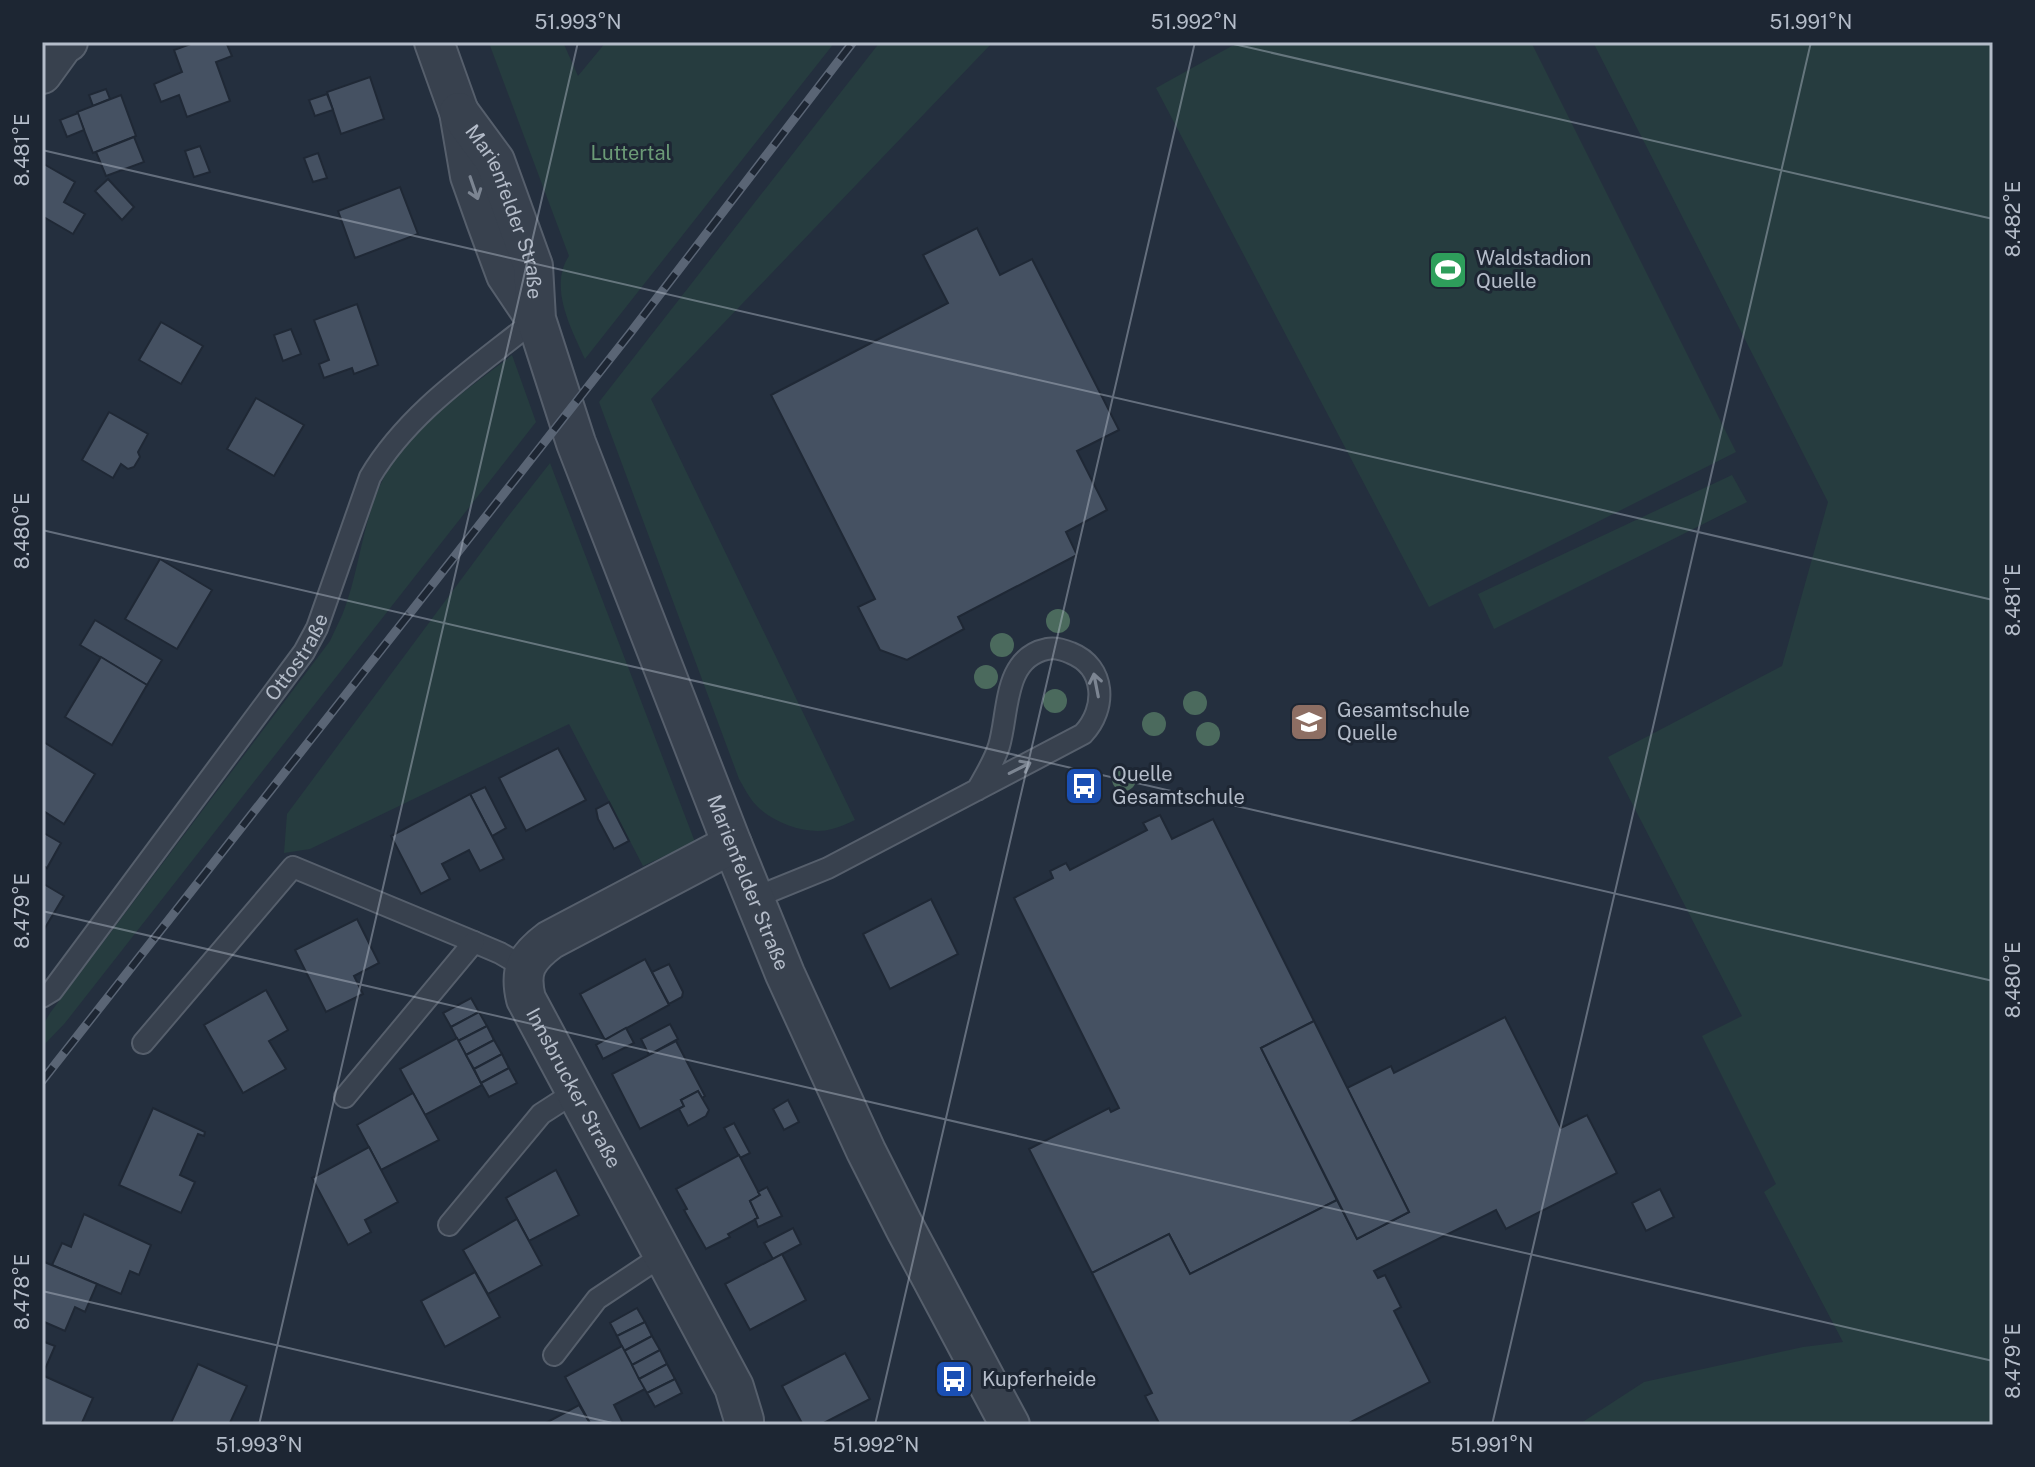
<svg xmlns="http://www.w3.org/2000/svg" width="2035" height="1467" font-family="'Public Sans',sans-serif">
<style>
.green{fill:#263c3f}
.building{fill:#455162;stroke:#1f2835;stroke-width:2}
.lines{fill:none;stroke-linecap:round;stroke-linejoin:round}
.lane-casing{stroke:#565f6c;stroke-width:24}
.street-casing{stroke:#565f6c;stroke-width:42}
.lane{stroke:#38414e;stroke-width:20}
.street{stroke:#38414e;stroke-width:38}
.rail-casing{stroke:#5a6575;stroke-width:9}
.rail{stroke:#1d2633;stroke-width:6;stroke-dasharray:18;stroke-linecap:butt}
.tree{fill:#4b6a5d}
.oneway{stroke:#7c8592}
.ticks{fill:none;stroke:#b4bcc9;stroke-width:2;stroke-opacity:0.45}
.labels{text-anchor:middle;stroke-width:6;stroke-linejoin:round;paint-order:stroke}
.park-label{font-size:20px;fill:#6b9a76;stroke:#1d2633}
.street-label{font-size:20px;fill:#b4bcc9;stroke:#1d2633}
.poi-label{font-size:20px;fill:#b4bcc9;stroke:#1d2633;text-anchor:start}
.neatline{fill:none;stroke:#b4bcc9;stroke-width:3}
.ticks-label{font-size:20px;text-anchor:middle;fill:#b4bcc9}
</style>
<rect width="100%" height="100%" fill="#242f3e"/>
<g class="green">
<path d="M 492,42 L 563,42 L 578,76 L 606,42 L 835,42 L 585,359 C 572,330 548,287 569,256 L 489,43 Z"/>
<path d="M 880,42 L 993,42 L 651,399 L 855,820 C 848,823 840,827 832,829 C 809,836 772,823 756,805 C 749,798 744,787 739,779 L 599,402 Z"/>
<polygon points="1239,42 1531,42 1736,452 1429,607 1156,88"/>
<polygon points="1593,42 1993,42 1993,1425 1578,1425 1644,1382 1803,1347 1843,1342 1764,1192 1776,1184 1702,1036 1742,1016 1608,757 1782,666 1828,502"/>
<path d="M 512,355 L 536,422 L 65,1023 L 42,1047 L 42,1027 L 50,1013 L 330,641 C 334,632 339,622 343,613 C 362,564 363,506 393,462 C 424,418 471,387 512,355 Z"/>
<polygon points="550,463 695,842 643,866 569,724 310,849 284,853 287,814 506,519"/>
<polygon points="1732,475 1747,502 1494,629 1478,594"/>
</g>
<g class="building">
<polygon points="196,42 226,42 232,56 216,62 230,101 187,117 179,95 161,102 154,84 182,72 174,50"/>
<polygon points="370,77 384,119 341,134 327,92"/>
<polygon points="106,89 110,99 93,106 89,95"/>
<polygon points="327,94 333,110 315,116 309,100"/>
<polygon points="121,95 136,136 93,153 77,112"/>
<polygon points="78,113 84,130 67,137 60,120"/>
<polygon points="134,137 144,162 106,176 96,152"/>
<polygon points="200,146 210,172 194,177 185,151"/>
<polygon points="318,153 327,178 313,182 304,158"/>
<polygon points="42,163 75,182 64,202 85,214 73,234 42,216"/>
<polygon points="108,179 134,207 122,220 95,191"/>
<polygon points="400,187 418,234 355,258 338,211"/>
<polygon points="977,228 1000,275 1032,259 1119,430 1077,451 1107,510 1066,532 1077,555 958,617 964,629 907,660 880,650 858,607 875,599 771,395 948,303 923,255"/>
<polygon points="357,304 378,365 354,374 352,368 324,378 319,364 329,360 314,320"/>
<polygon points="161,322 203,346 181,384 139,360"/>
<polygon points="291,329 301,354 283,361 274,335"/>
<polygon points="256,398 304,425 274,476 227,449"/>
<polygon points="109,412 148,434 138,452 140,457 134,467 128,469 121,464 113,478 82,460"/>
<polygon points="160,559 212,590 177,649 125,619"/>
<polygon points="95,620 162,660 147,685 80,645"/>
<polygon points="101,657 147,685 112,745 65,717"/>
<polygon points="42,741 95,774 64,824 42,810"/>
<polygon points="558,748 586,800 526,831 499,778"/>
<polygon points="485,787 506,828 492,836 470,794"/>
<polygon points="470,794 504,859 480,871 469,850 442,864 450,879 421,894 391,836"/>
<polygon points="609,802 629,841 614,849 598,819 596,809"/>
<polygon points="1160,815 1172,839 1213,819 1314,1021 1261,1048 1337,1200 1190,1274 1169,1234 1092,1273 1029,1149 1109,1108 1111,1112 1119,1108 1014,898 1053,878 1050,871 1066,863 1070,870 1147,830 1143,823"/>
<polygon points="42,832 61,843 47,868 42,865"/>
<polygon points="42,883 64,896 42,933"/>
<polygon points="931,899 958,954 890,989 863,934"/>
<polygon points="357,919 379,963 354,976 363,994 326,1012 295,950"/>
<polygon points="645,959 669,1005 605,1040 580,994"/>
<polygon points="669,964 683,992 682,997 669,1004 652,972"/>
<polygon points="266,990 288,1030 269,1041 286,1069 243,1093 204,1025"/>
<polygon points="471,998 479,1012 451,1027 443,1013"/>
<polygon points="479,1012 487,1026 458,1041 451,1027"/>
<polygon points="1505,1017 1561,1128 1587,1115 1617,1173 1506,1229 1496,1210 1374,1271 1378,1278 1385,1275 1401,1307 1394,1311 1430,1382 1345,1425 1160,1425 1145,1396 1152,1393 1092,1273 1169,1234 1190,1274 1337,1200 1357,1239 1409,1212 1347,1088 1391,1066 1394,1073"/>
<polygon points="1314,1021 1409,1212 1357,1239 1261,1048"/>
<polygon points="670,1024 678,1039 649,1055 641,1039"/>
<polygon points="487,1026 494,1040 466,1055 458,1041"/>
<polygon points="626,1028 634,1043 603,1059 596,1045"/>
<polygon points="457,1038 482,1085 425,1115 400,1069"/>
<polygon points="494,1040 502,1054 474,1069 466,1055"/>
<polygon points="676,1041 705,1096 702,1098 698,1091 681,1100 684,1106 640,1129 612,1074"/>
<polygon points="502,1054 509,1068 481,1083 474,1069"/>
<polygon points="509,1068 517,1083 489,1097 481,1083"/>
<polygon points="698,1091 709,1110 706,1116 688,1126 679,1109 684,1106 681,1100"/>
<polygon points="413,1093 439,1140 381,1170 357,1125"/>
<polygon points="788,1100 799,1122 784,1130 773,1109"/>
<polygon points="153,1108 205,1132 204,1136 198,1134 180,1175 195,1182 181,1213 119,1185"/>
<polygon points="734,1123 750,1153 740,1158 724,1128"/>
<polygon points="369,1147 398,1202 365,1220 371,1232 348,1245 312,1178"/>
<polygon points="739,1155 760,1195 750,1201 758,1218 728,1234 730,1237 706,1249 684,1210 687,1209 676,1189"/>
<polygon points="556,1170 579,1215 529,1241 506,1198"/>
<polygon points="767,1187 782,1216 758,1227 755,1219 758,1218 750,1201 760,1195 758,1192"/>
<polygon points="1660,1189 1674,1217 1646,1231 1632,1203"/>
<polygon points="84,1214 151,1245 139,1275 130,1271 121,1294 52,1265 62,1243 71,1247"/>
<polygon points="517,1219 542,1265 488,1294 463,1250"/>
<polygon points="793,1228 801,1244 773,1259 764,1243"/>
<polygon points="782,1254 806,1300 750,1330 725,1284"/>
<polygon points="42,1261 97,1284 85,1312 75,1307 65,1331 42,1321"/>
<polygon points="475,1272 500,1317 445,1347 421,1301"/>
<polygon points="637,1308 645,1322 617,1336 610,1323"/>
<polygon points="645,1322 652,1336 624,1351 617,1336"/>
<polygon points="652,1336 660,1350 632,1365 624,1351"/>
<polygon points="42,1341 55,1346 42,1376"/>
<polygon points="622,1346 645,1389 614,1405 624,1425 591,1425 565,1377"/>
<polygon points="660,1350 667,1364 639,1379 632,1365"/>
<polygon points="845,1353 870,1399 820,1425 803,1425 782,1386"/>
<polygon points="198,1364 247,1386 229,1425 170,1425"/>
<polygon points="667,1364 675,1379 647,1393 639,1379"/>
<polygon points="42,1375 93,1398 81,1425 42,1425"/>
<polygon points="675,1379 682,1393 655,1407 647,1393"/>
<polygon points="579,1405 591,1425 542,1425"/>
</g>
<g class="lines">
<g class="lane-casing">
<g id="lane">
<path d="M 754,898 L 828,868 L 1083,734 C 1107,709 1106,667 1071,653 C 1064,650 1055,647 1047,649 C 1003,658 1009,712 999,746 C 994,762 985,776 977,790"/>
<path id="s1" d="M 42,997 L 52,991 L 304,652 L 317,628 L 370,477 C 409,411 477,367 536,319"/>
<polyline points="143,1043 293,867 474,942 500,953 524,967"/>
<polyline points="345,1097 474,942"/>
<polyline points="449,1225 541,1114 575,1092"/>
<polyline points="554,1355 597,1299 663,1255"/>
</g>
</g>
<g class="street-casing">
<g id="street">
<polyline points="434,42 459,112 470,176 486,221 506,275 535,318"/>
<polyline points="42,74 63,45 68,42"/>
<path id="s2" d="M 459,112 L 495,161 L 533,266 L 536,319 L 576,443 L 732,844 L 785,974 L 866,1151 L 906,1230 L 1010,1425"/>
<path id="s3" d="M 732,844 L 550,940 C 526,958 519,970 526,999 L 734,1387 L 744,1420 L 744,1425"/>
</g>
</g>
<use href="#lane" class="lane"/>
<use href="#street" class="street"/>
<g class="rail-casing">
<polyline id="rail" points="42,1081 631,332 853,42"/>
</g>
<use href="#rail" class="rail"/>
</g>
<g class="tree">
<circle cx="1058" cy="621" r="12"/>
<circle cx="1002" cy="645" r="12"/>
<circle cx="986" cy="677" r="12"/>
<circle cx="1055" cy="701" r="12"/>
<circle cx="1195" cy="703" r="12"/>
<circle cx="1154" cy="724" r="12"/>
<circle cx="1208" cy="734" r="12"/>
<circle cx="1124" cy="779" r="12"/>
</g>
<defs><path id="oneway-shaft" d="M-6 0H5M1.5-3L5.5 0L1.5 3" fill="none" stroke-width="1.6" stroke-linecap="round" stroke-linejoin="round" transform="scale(2)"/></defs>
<g class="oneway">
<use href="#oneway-shaft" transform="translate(474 188) rotate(71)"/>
<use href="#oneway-shaft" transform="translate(1096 685) rotate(-101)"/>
<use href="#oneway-shaft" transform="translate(1020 768) rotate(-27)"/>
</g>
<path class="ticks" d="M 1225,42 L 1993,219M 42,150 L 1993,600M 42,530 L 1993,981M 42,911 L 1993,1361M 42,1291 L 621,1425M 259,1425 L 578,42M 875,1425 L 1195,42M 1492,1425 L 1811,42"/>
<defs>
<g id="stadium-square" transform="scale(2)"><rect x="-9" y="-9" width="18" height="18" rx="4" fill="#2e9e5b" stroke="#1d2633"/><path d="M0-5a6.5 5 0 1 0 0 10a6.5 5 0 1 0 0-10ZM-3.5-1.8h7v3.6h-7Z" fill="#fff"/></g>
<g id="school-square" transform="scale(2)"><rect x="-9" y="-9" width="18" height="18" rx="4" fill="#8d6e63" stroke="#1d2633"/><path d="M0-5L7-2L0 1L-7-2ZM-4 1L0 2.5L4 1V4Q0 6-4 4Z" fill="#fff"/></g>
<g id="bus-square" transform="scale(2)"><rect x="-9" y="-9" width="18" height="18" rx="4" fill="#1a4fb4" stroke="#1d2633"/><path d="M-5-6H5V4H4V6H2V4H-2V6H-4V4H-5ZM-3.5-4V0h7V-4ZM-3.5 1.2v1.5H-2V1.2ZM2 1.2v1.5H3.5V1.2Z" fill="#fff"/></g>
</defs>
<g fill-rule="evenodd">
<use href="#stadium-square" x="1448" y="270"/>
<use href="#school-square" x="1309" y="722"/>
<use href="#bus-square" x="1084" y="786"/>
<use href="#bus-square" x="954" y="1379"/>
</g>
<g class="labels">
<g class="park-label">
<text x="631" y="160">Luttertal</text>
</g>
<g class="street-label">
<text dy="7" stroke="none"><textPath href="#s2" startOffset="112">Marienfelder Straße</textPath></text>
<text dy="7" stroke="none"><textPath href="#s1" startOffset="426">Ottostraße</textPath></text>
<text dy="7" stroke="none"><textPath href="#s2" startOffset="828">Marienfelder Straße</textPath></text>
<text dy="7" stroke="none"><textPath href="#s3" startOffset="376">Innsbrucker Straße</textPath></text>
</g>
<g class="poi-label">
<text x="1476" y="265">Waldstadion<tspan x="1476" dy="23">Quelle</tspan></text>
<text x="1337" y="717">Gesamtschule<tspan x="1337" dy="23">Quelle</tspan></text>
<text x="1112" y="781">Quelle<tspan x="1112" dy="23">Gesamtschule</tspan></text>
<text x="982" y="1386">Kupferheide</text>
</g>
</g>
<rect width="2035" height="1467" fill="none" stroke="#1d2633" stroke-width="88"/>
<rect x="44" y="44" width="1947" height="1379" class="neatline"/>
<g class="ticks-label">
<text x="578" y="29">51.993°N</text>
<text x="1194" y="29">51.992°N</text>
<text x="1811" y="29">51.991°N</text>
<text transform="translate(22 150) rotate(-90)" y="7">8.481°E</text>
<text transform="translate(2013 219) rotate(-90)" y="7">8.482°E</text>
<text transform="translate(22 531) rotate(-90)" y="7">8.480°E</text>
<text transform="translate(2013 600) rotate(-90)" y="7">8.481°E</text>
<text transform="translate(22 911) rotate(-90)" y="7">8.479°E</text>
<text transform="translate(2013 980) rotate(-90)" y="7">8.480°E</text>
<text transform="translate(22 1292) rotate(-90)" y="7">8.478°E</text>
<text transform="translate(2013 1361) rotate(-90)" y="7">8.479°E</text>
<text x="259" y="1452">51.993°N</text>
<text x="876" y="1452">51.992°N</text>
<text x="1492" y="1452">51.991°N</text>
</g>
</svg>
